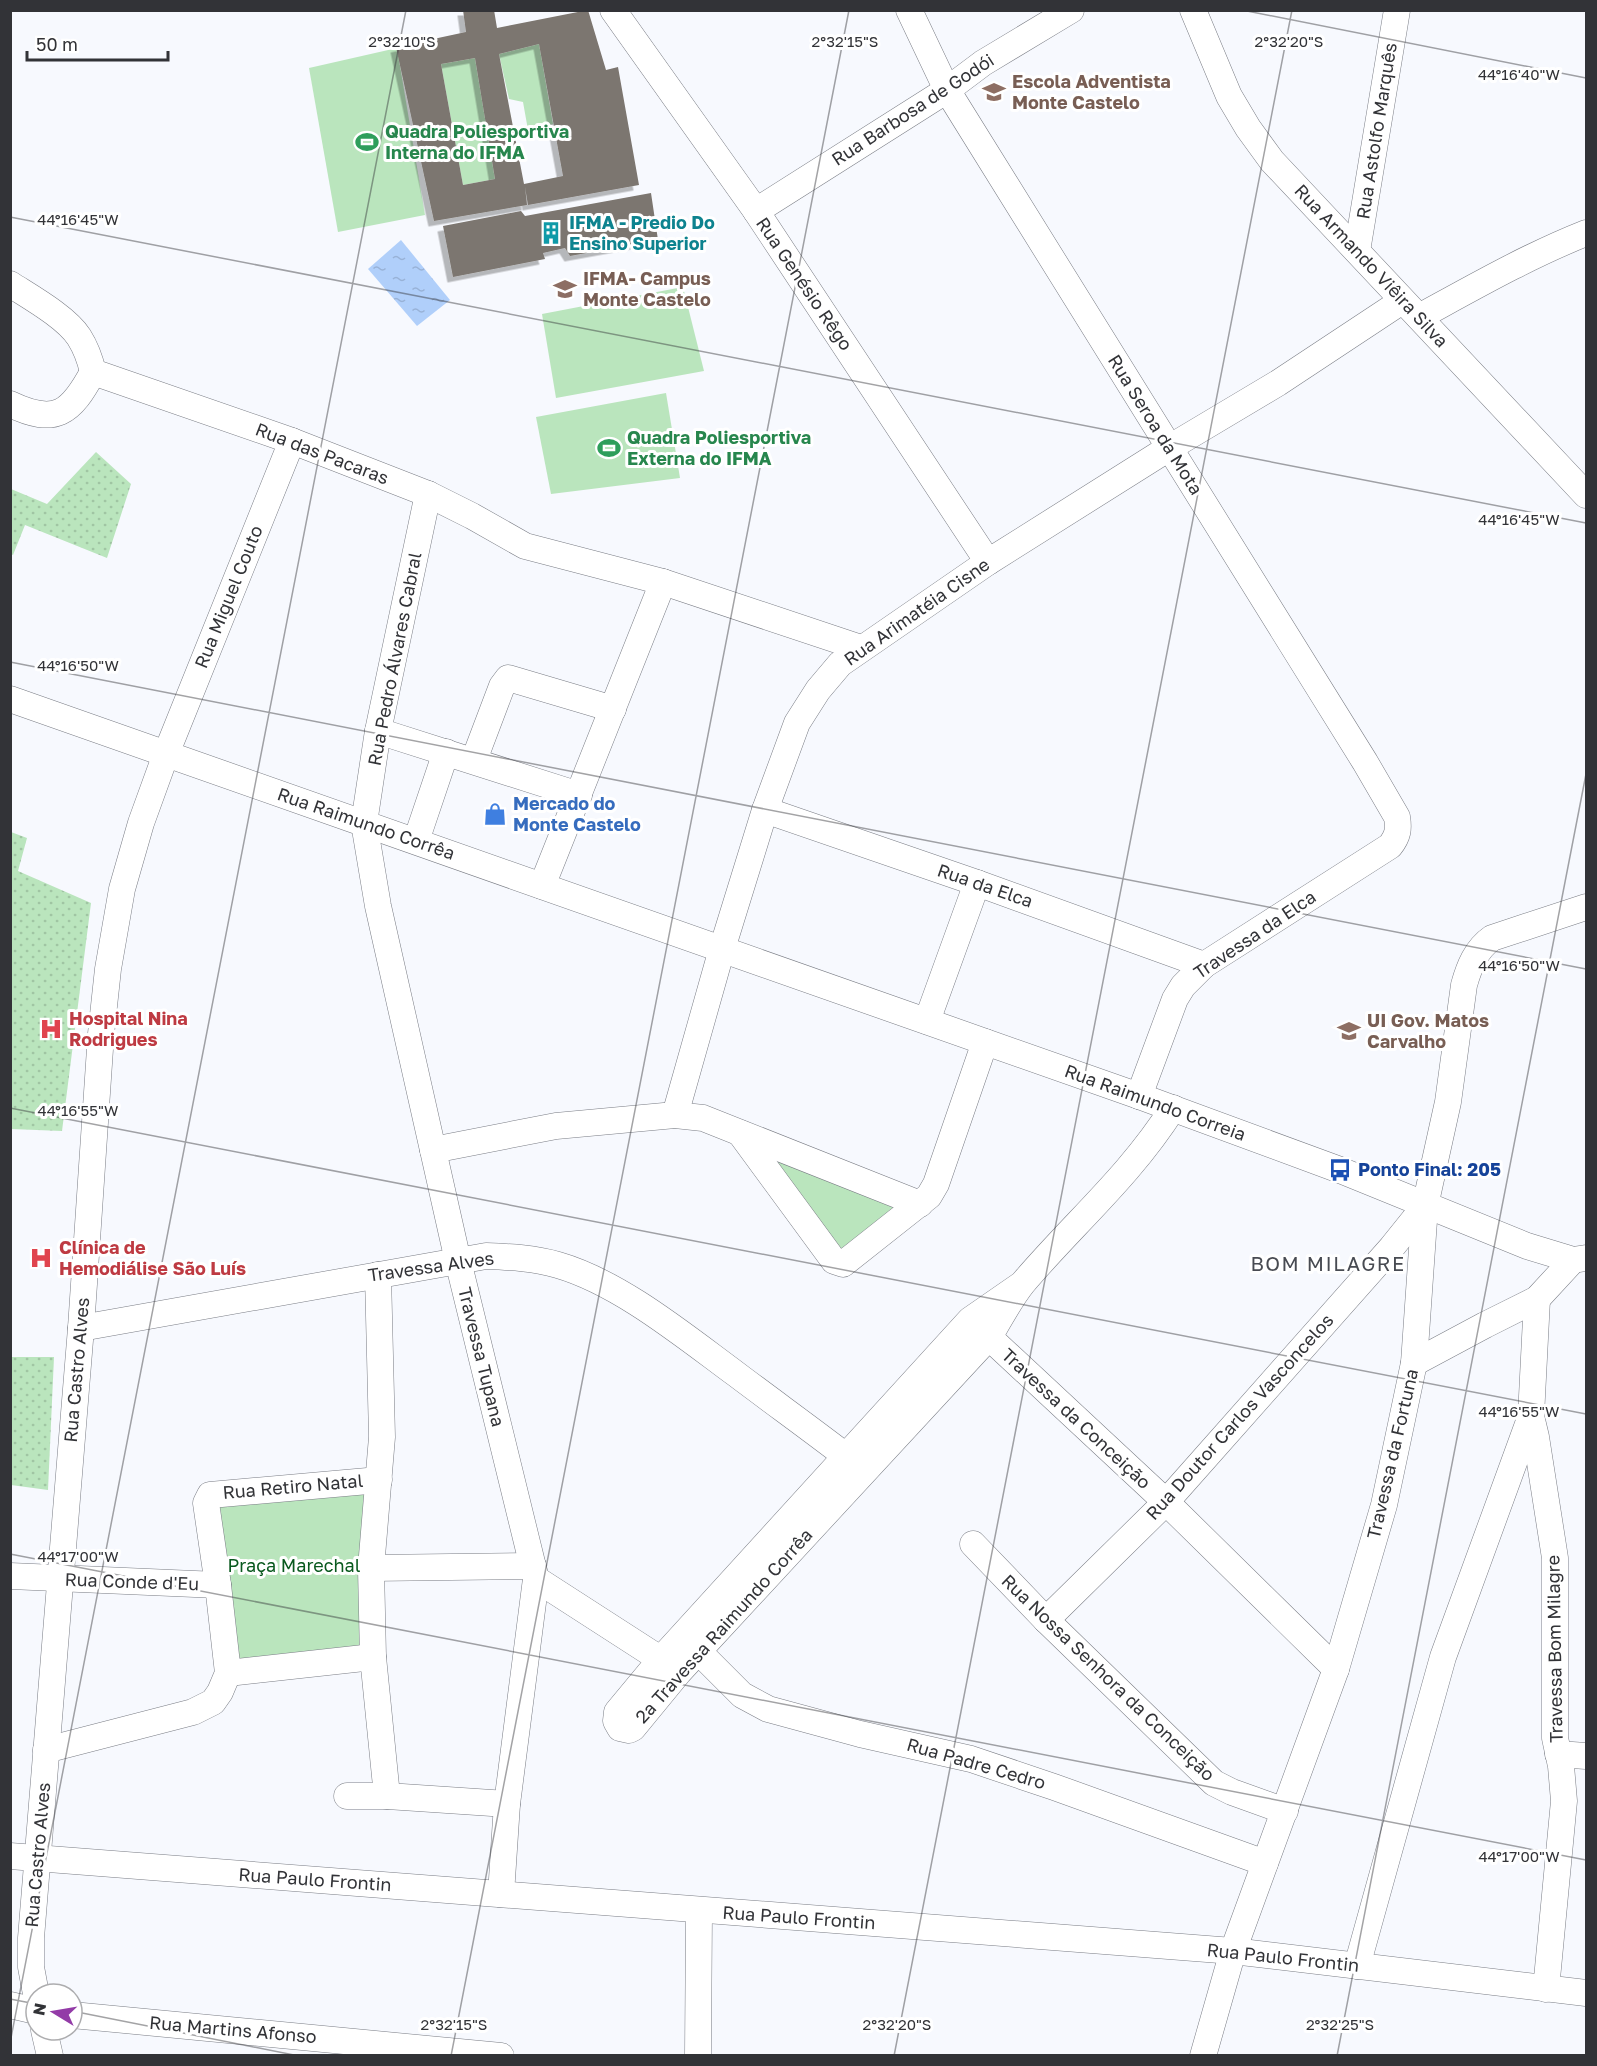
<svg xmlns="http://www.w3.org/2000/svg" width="1597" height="2066" font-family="'Golos Text',sans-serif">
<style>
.grass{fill:url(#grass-dots)}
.park{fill:#bae5bd}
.water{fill:url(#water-ripples)}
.building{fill:#7c766f;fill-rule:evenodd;filter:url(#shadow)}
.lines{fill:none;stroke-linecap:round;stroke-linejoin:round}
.minor-casing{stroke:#7a7d85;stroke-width:27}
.minor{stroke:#fff;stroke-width:26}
.ticks{fill:none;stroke:#323337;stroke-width:1.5;stroke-opacity:0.45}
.labels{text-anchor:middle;stroke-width:6;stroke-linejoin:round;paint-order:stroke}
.education-label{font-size:18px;font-weight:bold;fill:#785e54;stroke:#fff;text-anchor:start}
.street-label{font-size:18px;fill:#323337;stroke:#fff}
.leisure-label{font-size:18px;font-weight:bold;fill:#27864d;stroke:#fff;text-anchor:start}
.culture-label{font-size:18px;font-weight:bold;fill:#0d838f;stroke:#fff;text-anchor:start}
.shop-label{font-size:18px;font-weight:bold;fill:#366cbe;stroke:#fff;text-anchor:start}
.health-label{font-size:18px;font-weight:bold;fill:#be3a42;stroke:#fff;text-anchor:start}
.transit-label{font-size:18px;font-weight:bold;fill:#164399;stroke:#fff;text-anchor:start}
.park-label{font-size:18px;fill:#09591e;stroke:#fff}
.neighbourhood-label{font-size:20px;letter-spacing:1.5px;fill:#484b52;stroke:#fff}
.ticks-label{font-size:15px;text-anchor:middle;fill:#323337;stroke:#fff;stroke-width:6;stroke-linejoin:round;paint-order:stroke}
</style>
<defs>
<pattern id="grass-dots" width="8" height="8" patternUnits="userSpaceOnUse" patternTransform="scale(1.5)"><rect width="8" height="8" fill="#bae5bd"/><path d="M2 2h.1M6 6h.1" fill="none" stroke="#a0c5a3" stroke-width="1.8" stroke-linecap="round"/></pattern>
<pattern id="water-ripples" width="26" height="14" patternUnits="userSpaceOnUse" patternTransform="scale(1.5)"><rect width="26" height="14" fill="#b0cffa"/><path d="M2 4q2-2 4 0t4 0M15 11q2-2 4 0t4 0" fill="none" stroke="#98b2d7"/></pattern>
<filter id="shadow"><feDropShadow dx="-5.5" dy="5.5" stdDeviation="0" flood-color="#0004"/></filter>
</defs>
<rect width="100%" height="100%" fill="#f7f9fe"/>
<g class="grass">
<polygon points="96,452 131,484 107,558 25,525 13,555 11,554 11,489 47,504"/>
<polygon points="11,832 27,838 18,871 91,903 62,1131 11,1129"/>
<polygon points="11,1357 54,1357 48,1490 11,1485"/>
</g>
<g class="park">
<polygon points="539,44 553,124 528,130 523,102 509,99 499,54"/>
<polygon points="397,48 425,215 338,232 309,68"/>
<polygon points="475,58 495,179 463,185 441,64"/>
<polygon points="683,287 704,371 556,398 542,314"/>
<polygon points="666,393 680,478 551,494 536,417"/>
<polygon points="760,1150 901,1210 839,1262"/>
<polygon points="369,1485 368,1651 232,1664 213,1500"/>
</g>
<polygon class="water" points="401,240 450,300 417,326 368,269"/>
<g class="building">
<path d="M 463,10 L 494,10 L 497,28 L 588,10 L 606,70 L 618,67 L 639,185 L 528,205 L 525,187 L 527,205 L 434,221 L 396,47 L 466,32 ZM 539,44 L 563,176 L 524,184 L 499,54 ZM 475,58 L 495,179 L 463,185 L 441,64 Z"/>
<polygon points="651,193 658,240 570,256 565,248 543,253 545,259 453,277 443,226 521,211 525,216"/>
</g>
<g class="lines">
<g class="minor-casing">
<g id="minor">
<polyline points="613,10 756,211 988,562"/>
<path d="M 909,10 L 947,90 L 1365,762 L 1397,817 C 1399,829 1398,836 1390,846 L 1204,965 L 1183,986 L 1175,999 L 1139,1096"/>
<polyline points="1193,10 1229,96 1248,128 1272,161 1586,495"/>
<polyline points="756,211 947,90 983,63 1071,10"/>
<polyline points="1357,251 1397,10"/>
<path d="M 10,284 C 30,297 66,317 79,337 C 86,348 90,359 93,372"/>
<path d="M 1419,317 C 1474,287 1528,256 1586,233"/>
<polyline points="93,372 292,441 428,494 472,516 525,546 663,582 861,648"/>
<path d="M 10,404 C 56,426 71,413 93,372"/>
<polyline points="428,494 378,731 364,823 378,906 458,1261 536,1579 507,1804 501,1894"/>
<polyline points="10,699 1139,1096 1340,1170 1527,1246 1573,1260 1586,1258"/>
<polyline points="378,731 579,795"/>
<polyline points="474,760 502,686 508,678 613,709"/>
<polyline points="765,810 977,883 1204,965"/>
<polyline points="416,841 446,752"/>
<polyline points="542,886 663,582"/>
<polyline points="927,1021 977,883"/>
<polyline points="675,1115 722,949 765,810 797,723 818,690 840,664 988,562 1169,448 1278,383 1402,301"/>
<polyline points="740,1133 834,1261 843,1264 929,1196 936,1184 985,1042"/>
<polyline points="433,1150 556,1126 675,1115 703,1118 920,1204"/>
<polyline points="378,1275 382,1437 371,1568 373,1657 387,1796"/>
<path d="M 1022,1284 L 970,1320 L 661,1659 L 617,1712 L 616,1721 L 620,1728 L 629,1730 L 633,1728 L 679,1672 L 989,1337 C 1000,1319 1010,1299 1023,1283 C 1074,1223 1130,1176 1173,1108"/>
<polyline points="977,1326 1166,1502 1336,1669"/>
<path d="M 81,1328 L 486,1256 C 511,1257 534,1258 558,1265 C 620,1283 683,1335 736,1374 C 777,1405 819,1435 860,1467"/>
<polyline points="1414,1363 1485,1325 1537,1299 1573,1260"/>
<polyline points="1531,1416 1536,1437 1555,1558 1555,1738 1561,1766 1564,1801 1546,1989"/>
<polyline points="973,1544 1046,1620 1214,1783 1232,1792 1285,1811"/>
<polyline points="371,1568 533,1566"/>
<polyline points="10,1576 218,1585"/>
<polyline points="536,1579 674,1668"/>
<polyline points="1046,1620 1166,1502 1392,1247 1425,1206"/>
<polyline points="699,1652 742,1695 768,1709 860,1734 971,1759 1054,1787 1265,1863"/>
<polyline points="228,1673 373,1657"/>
<polyline points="46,1750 193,1712 213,1702 220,1692 228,1673 218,1585 206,1503 210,1495 379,1480"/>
<polyline points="1558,1754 1586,1756"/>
<polyline points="347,1796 387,1796 507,1804"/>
<polyline points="10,1856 1233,1951 1586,1993"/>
<polyline points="1357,1966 1443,1657 1531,1416 1537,1299"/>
<polyline points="36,1994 31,1967 31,1938 81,1328 101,1034 108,969 122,889 141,823 166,754 292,441"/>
<polyline points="10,2005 36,2011"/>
<polyline points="72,2015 501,2056"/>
<polyline points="44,2030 50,2056"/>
<polyline points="698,2056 699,1911"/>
<path d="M 1203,2056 L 1233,1951 L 1336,1669 L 1384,1505 L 1414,1363 L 1425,1206 L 1448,1102 L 1464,985 C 1469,967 1476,949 1492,938 L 1586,907"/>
</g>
</g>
<use href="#minor" class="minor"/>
</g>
<path class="ticks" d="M 1242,10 L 1586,78M 10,217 L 1586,523M 10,662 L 1586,969M 10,1108 L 1586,1414M 10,1554 L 1586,1860M 10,1999 L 36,2004M 72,2011 L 299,2056M 10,2043 L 406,10M 451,2056 L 849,10M 894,2056 L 1292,10M 1337,2056 L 1586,774"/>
<defs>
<g id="school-bare" transform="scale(1.8)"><path d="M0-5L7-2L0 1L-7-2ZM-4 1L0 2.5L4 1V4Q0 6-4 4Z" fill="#8d6e63" stroke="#fff" stroke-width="2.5" paint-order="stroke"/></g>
<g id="stadium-bare" transform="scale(1.8)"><path d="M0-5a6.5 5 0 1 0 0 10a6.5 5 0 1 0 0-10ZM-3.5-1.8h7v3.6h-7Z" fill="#2e9e5b" stroke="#fff" stroke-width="2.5" paint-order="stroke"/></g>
<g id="building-bare" transform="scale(1.8)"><path d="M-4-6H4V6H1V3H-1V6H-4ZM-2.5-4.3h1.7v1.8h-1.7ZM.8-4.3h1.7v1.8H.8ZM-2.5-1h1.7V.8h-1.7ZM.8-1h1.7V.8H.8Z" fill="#0f9aa8" stroke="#fff" stroke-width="2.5" paint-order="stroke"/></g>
<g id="university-bare" transform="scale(1.8)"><path d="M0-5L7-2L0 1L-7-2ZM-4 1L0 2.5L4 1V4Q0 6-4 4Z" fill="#8d6e63" stroke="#fff" stroke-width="2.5" paint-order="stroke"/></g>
<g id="shop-bare" transform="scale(1.8)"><path d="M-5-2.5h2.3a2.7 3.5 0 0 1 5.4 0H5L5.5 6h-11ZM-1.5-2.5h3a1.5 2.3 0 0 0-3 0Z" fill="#3f7fe0" stroke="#fff" stroke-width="2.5" paint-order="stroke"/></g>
<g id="hospital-bare" transform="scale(1.8)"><path d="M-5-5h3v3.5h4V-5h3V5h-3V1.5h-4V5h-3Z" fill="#e0444e" stroke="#fff" stroke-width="2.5" paint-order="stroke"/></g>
<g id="bus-bare" transform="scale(1.8)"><path d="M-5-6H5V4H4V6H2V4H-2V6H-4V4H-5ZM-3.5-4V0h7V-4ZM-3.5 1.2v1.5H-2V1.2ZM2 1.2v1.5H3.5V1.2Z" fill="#1a4fb4" stroke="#fff" stroke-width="2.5" paint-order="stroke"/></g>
</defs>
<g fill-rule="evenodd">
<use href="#school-bare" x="994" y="92"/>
<use href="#stadium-bare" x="367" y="142"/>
<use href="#building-bare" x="551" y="233"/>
<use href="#university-bare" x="565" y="289"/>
<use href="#stadium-bare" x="609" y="448"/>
<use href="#shop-bare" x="495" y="814"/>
<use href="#hospital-bare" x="51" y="1029"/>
<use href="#school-bare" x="1349" y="1031"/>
<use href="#bus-bare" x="1340" y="1170"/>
<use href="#hospital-bare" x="41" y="1258"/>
</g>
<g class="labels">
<g class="education-label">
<text x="1012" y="88">Escola Adventista<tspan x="1012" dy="21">Monte Castelo</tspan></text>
<text x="583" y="285">IFMA- Campus<tspan x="583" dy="21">Monte Castelo</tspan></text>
<text x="1367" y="1027">UI Gov. Matos<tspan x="1367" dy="21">Carvalho</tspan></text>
</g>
<g class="street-label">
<text transform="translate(913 110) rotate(-33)" y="6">Rua Barbosa de Godói</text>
<text transform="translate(1377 131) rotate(-81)" y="6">Rua Astolfo Marquês</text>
<text transform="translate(1371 266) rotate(47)" y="6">Rua Armando Viêira Silva</text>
<text transform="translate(804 284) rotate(56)" y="6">Rua Genésio Rêgo</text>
<text transform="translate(1155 425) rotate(58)" y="6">Rua Seroa da Mota</text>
<text transform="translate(322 454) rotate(21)" y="6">Rua das Pacaras</text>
<text transform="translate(229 597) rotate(-68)" y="6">Rua Miguel Couto</text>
<text transform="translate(917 612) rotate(-35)" y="6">Rua Arimatéia Cisne</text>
<text transform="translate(395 659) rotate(-79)" y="6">Rua Pedro Álvares Cabral</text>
<text transform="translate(366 824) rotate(19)" y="6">Rua Raimundo Corrêa</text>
<text transform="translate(985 886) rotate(19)" y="6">Rua da Elca</text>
<text transform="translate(1255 935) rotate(-34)" y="6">Travessa da Elca</text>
<text transform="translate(1155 1103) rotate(20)" y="6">Rua Raimundo Correia</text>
<text transform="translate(431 1267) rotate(-8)" y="6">Travessa Alves</text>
<text transform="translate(481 1357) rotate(76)" y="6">Travessa Tupana</text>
<text transform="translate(77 1370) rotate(-85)" y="6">Rua Castro Alves</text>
<text transform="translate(1240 1417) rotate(-48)" y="6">Rua Doutor Carlos Vasconcelos</text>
<text transform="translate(1076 1419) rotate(43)" y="6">Travessa da Conceição</text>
<text transform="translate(1393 1454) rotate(-77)" y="6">Travessa da Fortuna</text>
<text transform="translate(293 1487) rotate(-5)" y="6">Rua Retiro Natal</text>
<text transform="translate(132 1582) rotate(2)" y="6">Rua Conde d'Eu</text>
<text transform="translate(724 1626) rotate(-48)" y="6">2ª Travessa Raimundo Corrêa</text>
<text transform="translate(1555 1649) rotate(-91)" y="6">Travessa Bom Milagre</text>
<text transform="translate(1108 1678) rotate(44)" y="6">Rua Nossa Senhora da Conceição</text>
<text transform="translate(976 1764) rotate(16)" y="6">Rua Padre Cedro</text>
<text transform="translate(38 1855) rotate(-85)" y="6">Rua Castro Alves</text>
<text transform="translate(315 1880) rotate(4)" y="6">Rua Paulo Frontin</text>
<text transform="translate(799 1918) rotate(4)" y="6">Rua Paulo Frontin</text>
<text transform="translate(1283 1958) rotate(6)" y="6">Rua Paulo Frontin</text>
<text transform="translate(233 2030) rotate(5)" y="6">Rua Martins Afonso</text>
</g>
<g class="leisure-label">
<text x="385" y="138">Quadra Poliesportiva<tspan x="385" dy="21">Interna do IFMA</tspan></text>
<text x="627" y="444">Quadra Poliesportiva<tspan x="627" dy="21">Externa do IFMA</tspan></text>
</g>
<g class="culture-label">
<text x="569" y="229">IFMA - Predio Do<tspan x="569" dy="21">Ensino Superior</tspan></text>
</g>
<g class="shop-label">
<text x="513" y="810">Mercado do<tspan x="513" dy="21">Monte Castelo</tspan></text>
</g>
<g class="health-label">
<text x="69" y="1025">Hospital Nina<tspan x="69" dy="21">Rodrigues</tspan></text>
<text x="59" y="1254">Clínica de<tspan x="59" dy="21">Hemodiálise São Luís</tspan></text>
</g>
<g class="transit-label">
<text x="1358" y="1176">Ponto Final: 205</text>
</g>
<g class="park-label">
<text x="294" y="1572">Praça Marechal</text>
</g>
<g class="neighbourhood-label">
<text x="1328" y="1271">BOM MILAGRE</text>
</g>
</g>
<g class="ticks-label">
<text x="402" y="47">2°32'10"S</text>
<text x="845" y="47">2°32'15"S</text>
<text x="1289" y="47">2°32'20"S</text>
<text x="1519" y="80">44°16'40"W</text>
<text x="78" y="225">44°16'45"W</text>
<text x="1519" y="525">44°16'45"W</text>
<text x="78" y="671">44°16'50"W</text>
<text x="1519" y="971">44°16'50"W</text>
<text x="78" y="1116">44°16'55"W</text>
<text x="1519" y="1417">44°16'55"W</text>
<text x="78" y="1562">44°17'00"W</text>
<text x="1519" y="1862">44°17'00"W</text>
<text x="454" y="2030">2°32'15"S</text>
<text x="897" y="2030">2°32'20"S</text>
<text x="1340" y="2030">2°32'25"S</text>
</g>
<rect width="1597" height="2066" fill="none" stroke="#323337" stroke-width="24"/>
<g transform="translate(54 2012) rotate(281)"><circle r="28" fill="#ffffff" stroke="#adadaf" stroke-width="1.5"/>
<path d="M0-4.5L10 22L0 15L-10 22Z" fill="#933ba7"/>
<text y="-9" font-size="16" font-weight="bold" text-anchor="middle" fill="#323337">N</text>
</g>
<path d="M27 51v9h141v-9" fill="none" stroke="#323337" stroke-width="3"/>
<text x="36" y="51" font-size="18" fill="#323337" stroke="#ffffff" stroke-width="4.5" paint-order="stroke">50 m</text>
</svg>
